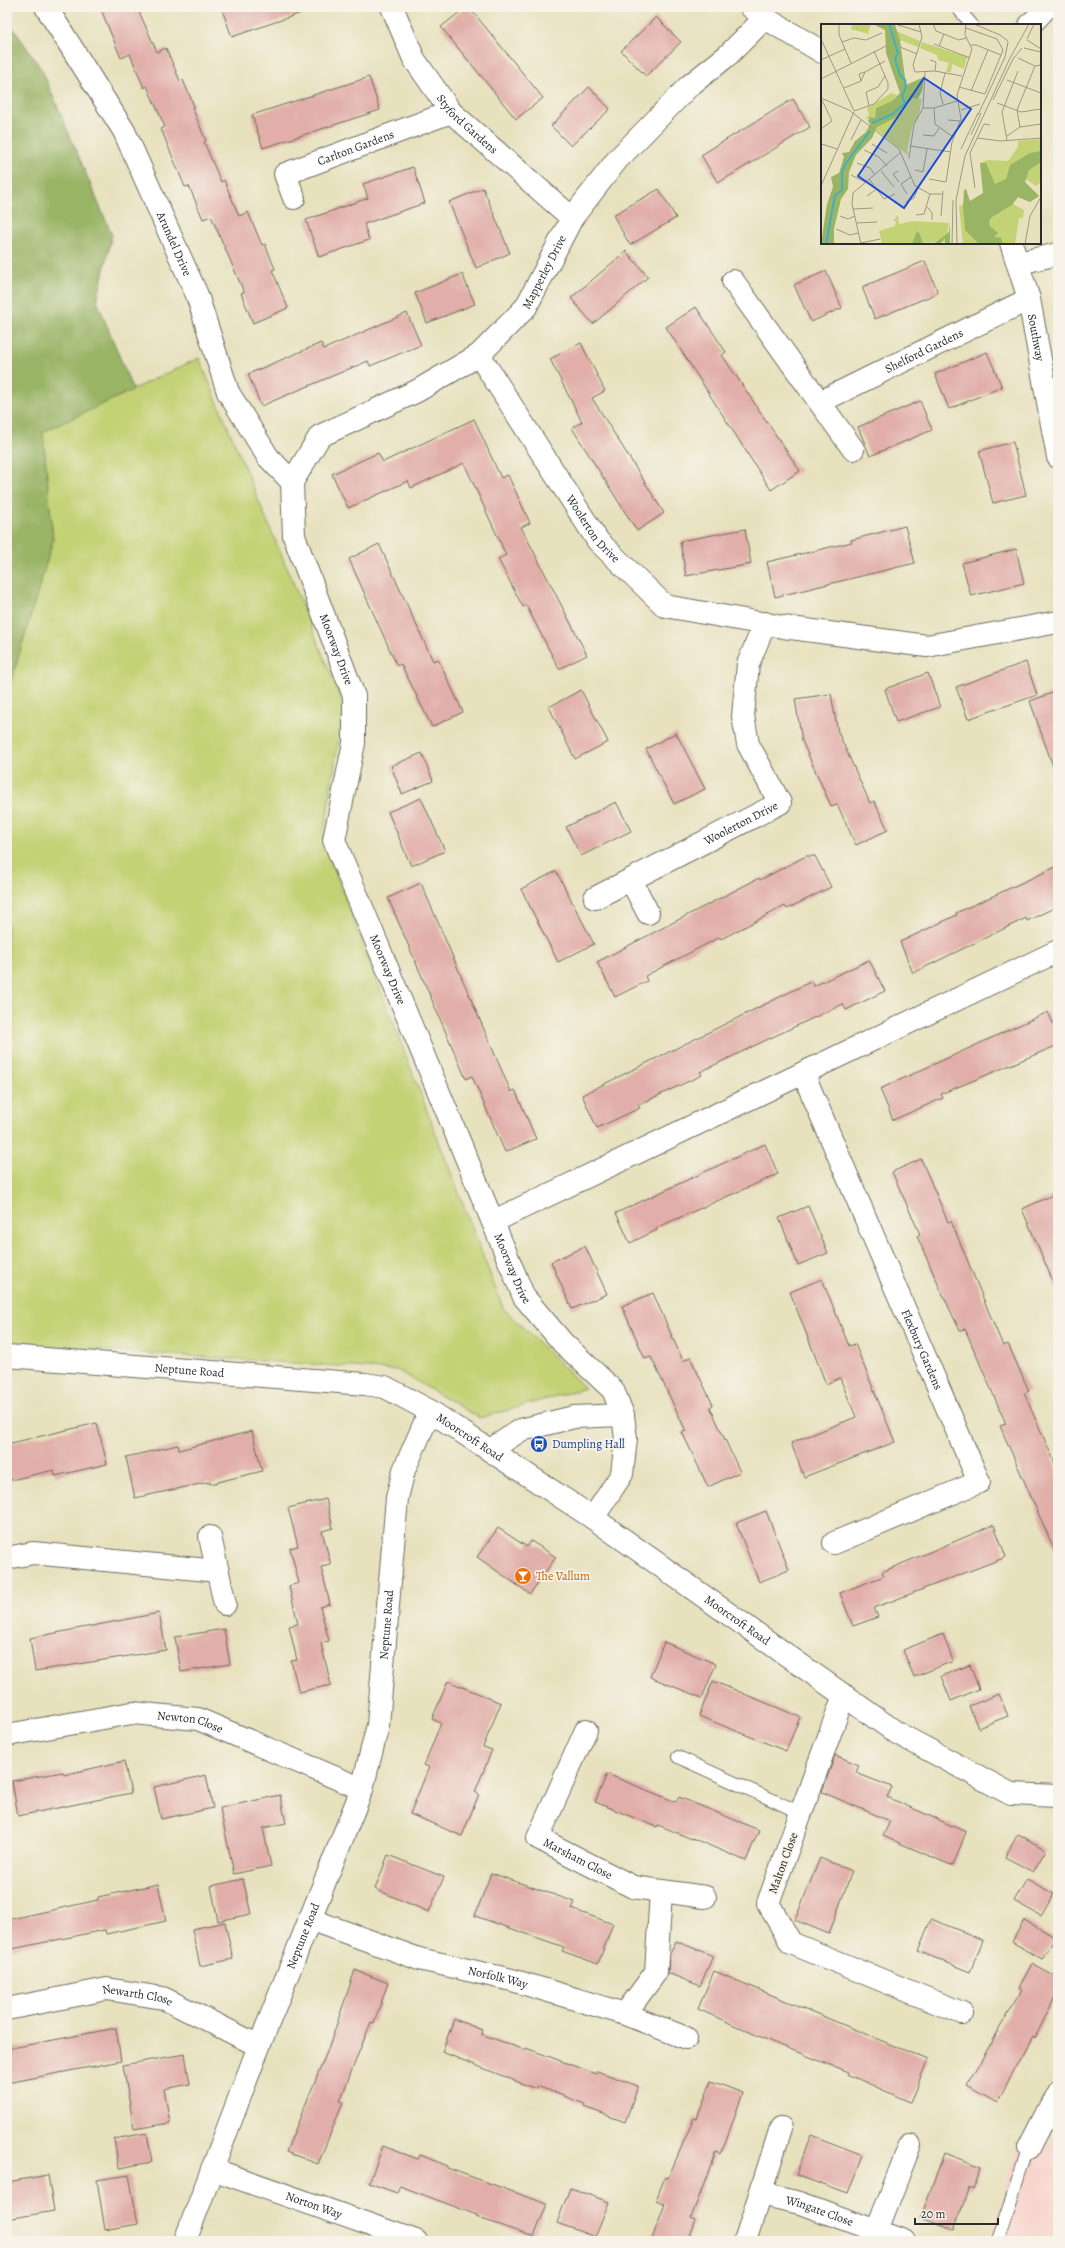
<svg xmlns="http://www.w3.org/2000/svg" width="1065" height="2248" font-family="Alegreya,serif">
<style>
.built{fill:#f7d0c9}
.green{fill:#c3d274;stroke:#777e50}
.forest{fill:#9ab466;stroke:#627048}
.building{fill:#e1aea9}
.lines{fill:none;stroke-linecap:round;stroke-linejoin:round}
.service-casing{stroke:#6d6b5e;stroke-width:14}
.minor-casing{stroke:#6d6b5e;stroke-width:24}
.service{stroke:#fff;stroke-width:12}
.minor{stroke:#fff;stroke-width:22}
.labels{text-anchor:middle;stroke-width:3.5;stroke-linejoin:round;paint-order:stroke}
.street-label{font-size:12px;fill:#2b2b2b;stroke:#f7f3e8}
.transit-label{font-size:12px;fill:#164399;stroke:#f7f3e8;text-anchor:start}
.food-label{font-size:12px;fill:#c56008;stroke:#f7f3e8;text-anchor:start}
.inset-river{fill:none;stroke:#42b1bd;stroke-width:2}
.inset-road{fill:none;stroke:#9c9883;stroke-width:1}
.view{fill:#1d4ed8;fill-opacity:0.15;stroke:#1d4ed8;stroke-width:2}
.inset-edge{fill:none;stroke:#2b2b2b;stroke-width:2}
</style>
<rect width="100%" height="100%" fill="#f7f3e8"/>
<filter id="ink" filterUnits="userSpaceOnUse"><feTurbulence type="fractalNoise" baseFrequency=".025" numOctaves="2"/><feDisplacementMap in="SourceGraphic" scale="8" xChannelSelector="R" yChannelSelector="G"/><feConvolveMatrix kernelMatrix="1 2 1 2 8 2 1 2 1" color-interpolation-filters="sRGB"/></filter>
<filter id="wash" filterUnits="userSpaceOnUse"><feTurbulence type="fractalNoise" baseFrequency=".012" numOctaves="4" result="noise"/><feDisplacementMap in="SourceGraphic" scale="16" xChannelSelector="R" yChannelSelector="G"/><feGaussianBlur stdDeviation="0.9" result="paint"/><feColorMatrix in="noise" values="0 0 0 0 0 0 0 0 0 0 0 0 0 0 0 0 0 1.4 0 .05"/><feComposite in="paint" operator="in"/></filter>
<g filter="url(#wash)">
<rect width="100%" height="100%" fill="#e7e1be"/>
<polygon class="built" points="1055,2139 1058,2140 1058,2241 990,2241 1019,2143 1040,2154"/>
<polygon class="green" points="199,358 344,705 323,840 503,1308 585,1388 480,1418 397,1370 7,1344 7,695 53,540 42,432"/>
<polygon class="forest" points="7,19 42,70 112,235 97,301 133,390 43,432 53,540 7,695"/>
<g id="blocks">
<g class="building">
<polygon points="100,7 137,7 157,52 166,48 180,81 183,80 194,106 192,107 206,141 204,142 221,182 224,180 239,216 248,212 262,245 265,244 275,269 272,270 288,308 253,323 241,293 244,292 211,216 203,219 189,186 185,187 161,129 165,127 147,86 144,88 130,54 121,58"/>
<polygon points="221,7 306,7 307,11 232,37"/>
<polygon points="466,7 469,7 543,98 516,119 441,27"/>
<polygon points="656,17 681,42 646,76 621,51"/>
<polygon points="369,77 380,110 263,148 252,115"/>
<polygon points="589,87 610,109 571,146 551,126"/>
<polygon points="793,99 810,127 718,183 701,155"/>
<polygon points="413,167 425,203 364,224 369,240 319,257 306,220 368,198 363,184"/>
<polygon points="483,188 510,253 476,268 449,202"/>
<polygon points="659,189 676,218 630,245 613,215"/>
<polygon points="626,251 648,277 593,324 571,298"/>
<polygon points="925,261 938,293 875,319 862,287"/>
<polygon points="826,271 842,308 811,322 794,285"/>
<polygon points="462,274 475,304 427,323 415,293"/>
<polygon points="696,307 726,352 722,355 800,471 771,490 666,327"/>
<polygon points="407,313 421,345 370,366 368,361 261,406 248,374 321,343 324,349"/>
<polygon points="581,343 605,391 592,398 664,513 637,531 572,428 582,422 550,359"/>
<polygon points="987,352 1002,387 949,409 935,374"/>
<polygon points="920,401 932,430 870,456 858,427"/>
<polygon points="474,419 501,478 508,475 530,523 521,527 587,655 559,669 526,605 523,607 498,559 506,555 464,463 411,488 408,481 348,508 332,474 378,453 383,462"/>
<polygon points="1013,442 1026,495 993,503 979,451"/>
<polygon points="905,526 915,563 775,597 767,562 852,542 851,540"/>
<polygon points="745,529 751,564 686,576 680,541"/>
<polygon points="379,544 433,661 438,659 463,712 432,727 401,664 397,666 349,559"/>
<polygon points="1016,549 1024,583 971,596 962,563"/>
<polygon points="1026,662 1037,695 968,719 956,687"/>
<polygon points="928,673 940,707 896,722 885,689"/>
<polygon points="581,690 608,742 575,759 549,707"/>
<polygon points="1058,691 1058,771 1055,772 1030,701"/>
<polygon points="831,694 838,732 870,803 874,801 888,830 856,845 837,804 831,806 802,741 795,699"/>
<polygon points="676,733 705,789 674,804 646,749"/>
<polygon points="422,753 433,781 402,794 391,766"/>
<polygon points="421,798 445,851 411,866 388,812"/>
<polygon points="616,802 631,831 581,856 566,827"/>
<polygon points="806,856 815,856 831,887 787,909 785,906 721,939 720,937 645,976 647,981 615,997 597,962 759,878 760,880"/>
<polygon points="1058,866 1058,906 1027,921 1026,918 913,973 900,942 957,915 956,913"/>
<polygon points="556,871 594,944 558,962 521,889"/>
<polygon points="421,883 511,1092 515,1090 536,1139 505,1152 472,1076 466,1079 388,898"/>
<polygon points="869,960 885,991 846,1010 843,1004 762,1042 700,1072 702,1075 638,1105 640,1108 597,1128 582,1095 812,981 814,986"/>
<polygon points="1048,1012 1058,1034 1058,1045 941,1094 943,1098 893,1120 880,1089"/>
<polygon points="765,1144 778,1174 656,1228 657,1230 630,1243 616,1213"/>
<polygon points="921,1159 948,1222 951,1221 1003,1346 1008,1344 1029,1391 1024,1393 1058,1470 1058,1558 1000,1426 1006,1424 965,1329 960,1331 938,1284 917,1236 920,1234 892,1172"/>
<polygon points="1053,1195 1058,1207 1058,1293 1022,1209"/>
<polygon points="808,1206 828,1253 798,1265 779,1218"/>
<polygon points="585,1246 607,1294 572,1309 551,1262"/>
<polygon points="822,1279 849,1346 855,1344 895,1442 804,1477 791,1443 856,1417 840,1378 826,1384 790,1292"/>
<polygon points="653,1293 683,1361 690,1357 713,1405 710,1407 740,1472 708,1487 682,1432 686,1431 651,1357 645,1359 622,1306"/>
<polygon points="97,1423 107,1464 55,1476 54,1470 7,1481 7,1444"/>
<polygon points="252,1431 262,1471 210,1484 209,1482 135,1498 126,1457 178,1445 179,1450"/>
<polygon points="326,1499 333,1528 322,1531 331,1565 321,1567 330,1604 320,1607 329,1641 321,1643 331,1685 299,1692 291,1661 297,1660 289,1626 298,1624 289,1586 299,1583 290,1548 298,1546 288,1508"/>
<polygon points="766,1511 789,1570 759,1582 736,1523"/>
<polygon points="994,1525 1006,1557 874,1608 878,1617 853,1626 840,1593 884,1576 882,1572"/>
<polygon points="498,1528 527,1547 531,1541 556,1557 530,1594 477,1557"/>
<polygon points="159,1613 166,1650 35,1671 30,1638"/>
<polygon points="224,1629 230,1664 181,1672 175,1637"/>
<polygon points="943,1634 953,1661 914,1677 903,1650"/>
<polygon points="664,1642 716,1664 702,1698 650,1677"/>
<polygon points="970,1665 979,1689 951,1701 941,1676"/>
<polygon points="448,1681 501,1703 483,1747 492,1750 475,1792 479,1794 462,1836 410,1814 429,1767 424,1765 441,1723 432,1719"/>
<polygon points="713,1681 800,1717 786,1751 699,1716"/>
<polygon points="999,1694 1008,1716 978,1728 969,1706"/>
<polygon points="835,1755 859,1765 856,1773 892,1787 887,1797 966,1832 953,1866 883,1836 890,1821 822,1792"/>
<polygon points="124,1761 131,1793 18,1816 12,1781 63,1772 64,1775"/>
<polygon points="607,1774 676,1802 679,1797 759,1830 746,1861 692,1838 692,1839 658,1825 657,1827 595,1802"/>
<polygon points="206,1775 213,1808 161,1819 154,1787"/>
<polygon points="280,1795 286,1823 263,1828 271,1866 234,1874 220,1808"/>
<polygon points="1018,1834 1046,1850 1033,1872 1005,1857"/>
<polygon points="388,1855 444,1877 429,1912 375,1889"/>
<polygon points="820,1858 852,1871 829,1934 795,1920"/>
<polygon points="491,1873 575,1902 572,1909 613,1924 598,1964 562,1951 564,1947 475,1916"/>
<polygon points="243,1879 251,1914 218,1921 211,1886"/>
<polygon points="1027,1879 1054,1894 1041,1916 1014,1901"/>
<polygon points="158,1884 166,1921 106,1934 105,1930 7,1950 7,1920 98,1900 98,1897"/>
<polygon points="931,1919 983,1940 970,1972 918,1951"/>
<polygon points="1024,1920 1055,1937 1042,1959 1012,1942"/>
<polygon points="225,1922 233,1959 200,1966 192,1929"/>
<polygon points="676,1941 713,1956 700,1986 668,1973 669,1956"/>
<polygon points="1032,1964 1058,1978 1058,1991 1035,2038 1033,2037 997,2102 967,2085 1021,1991 1018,1989"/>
<polygon points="355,1970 388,1983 374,2023 371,2022 357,2057 340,2101 343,2102 318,2164 286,2152 329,2047"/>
<polygon points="714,1971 928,2060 910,2102 847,2074 848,2072 772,2042 698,2009"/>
<polygon points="454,2019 482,2030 481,2034 525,2050 526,2048 596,2074 597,2071 638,2086 625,2122 584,2107 585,2104 537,2086 536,2089 442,2052"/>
<polygon points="116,2028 121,2061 7,2083 7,2049"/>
<polygon points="185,2054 190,2084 164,2089 170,2123 134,2129 123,2065"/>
<polygon points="711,2081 743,2093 721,2154 716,2152 691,2218 695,2220 687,2241 651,2241 665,2204 656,2200 665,2177 668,2178 694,2118 697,2119"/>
<polygon points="147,2133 152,2162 119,2168 114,2139"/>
<polygon points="811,2135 863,2155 848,2194 796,2175"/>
<polygon points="383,2146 418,2159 420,2155 447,2166 447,2168 547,2204 534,2237 476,2217 477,2215 400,2186 397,2193 369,2183"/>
<polygon points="944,2153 981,2167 973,2190 969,2188 954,2230 921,2218"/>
<polygon points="48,2175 54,2211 7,2219 7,2182"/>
<polygon points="129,2175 138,2224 105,2230 97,2180"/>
<polygon points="570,2188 609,2202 595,2237 557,2223"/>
</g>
</g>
</g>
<g filter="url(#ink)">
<use href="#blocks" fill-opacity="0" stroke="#6d6b5e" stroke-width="1"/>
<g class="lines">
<g class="service-casing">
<g id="service">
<polyline points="957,7 972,25"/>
<polyline points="678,1757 801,1813"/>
<polyline points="997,2241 1029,2148"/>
</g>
</g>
<g class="minor-casing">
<g id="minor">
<path id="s1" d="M 46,7 L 124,131 L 197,295 L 228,392 L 268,457 L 292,482"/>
<path id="s2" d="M 392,7 L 414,59 L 451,112 L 572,218"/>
<polyline points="751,7 765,18 822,52"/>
<polyline points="1030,25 1047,7"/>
<path id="s3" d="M 294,198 L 285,174 L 451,112"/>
<path id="s4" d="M 1011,243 L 1029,299 L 1058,457"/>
<polyline points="1019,263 1058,254"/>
<polyline points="733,281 853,449"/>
<path id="s5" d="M 479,355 L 598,541 L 665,606 L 783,627 L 927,646 L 1058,622"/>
<path id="s6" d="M 820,402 L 1029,299"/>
<path id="s7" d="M 292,482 L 294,536 L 354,696 L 354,743 L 334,840 L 524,1297 L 563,1343 L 613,1390 L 623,1415 L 626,1439 L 622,1474 L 593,1518"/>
<path id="s8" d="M 292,482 L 320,436 L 417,391 L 479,355 L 526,307 L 572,218 L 617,160 L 689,86 L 728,55 L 765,18"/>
<polyline points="631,880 648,913"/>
<path id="s9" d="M 595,898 L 780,803 L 748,744 L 743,716 L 748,664 L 765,623"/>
<path id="s10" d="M 803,1073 L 979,1482 L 834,1543"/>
<polyline points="494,1221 1058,951"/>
<path id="s11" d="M 7,1356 L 365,1384 L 385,1387 L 430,1411 L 593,1518 L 897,1733 L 1011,1794 L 1058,1796"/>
<polyline points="490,1450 521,1430 574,1417 623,1415"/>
<polyline points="210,1537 225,1604"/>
<polyline points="7,1558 33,1553 218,1571"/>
<polyline points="844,1695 768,1903 791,1943 962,2013"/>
<path id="s12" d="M 586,1730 L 538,1838 L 633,1887 L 705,1897"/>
<path id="s13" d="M 7,1735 L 132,1713 L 198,1719 L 362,1789"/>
<path id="s14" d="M 309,1919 L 419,1959 L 512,1980 L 625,2014 L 686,2038"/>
<path id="s15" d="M 7,2009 L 107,1989 L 163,1998 L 259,2046"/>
<polyline points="625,2014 656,1972 661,1891"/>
<polyline points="1029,2148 1058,2091"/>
<path id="s16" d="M 212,2169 L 416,2241"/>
<path id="s17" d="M 760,2194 L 800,2203 L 904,2241"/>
<polyline points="877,2230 910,2145"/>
<path id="s18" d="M 185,2241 L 259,2046 L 362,1789 L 378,1725 L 397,1498 L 404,1470 L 430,1411"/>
<polyline points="745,2241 781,2128"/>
</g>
</g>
<use href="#service" class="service"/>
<use href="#minor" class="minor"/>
</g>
</g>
<defs>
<g id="bus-disc" transform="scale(0.9)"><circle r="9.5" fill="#1a4fb4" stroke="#f7f3e8"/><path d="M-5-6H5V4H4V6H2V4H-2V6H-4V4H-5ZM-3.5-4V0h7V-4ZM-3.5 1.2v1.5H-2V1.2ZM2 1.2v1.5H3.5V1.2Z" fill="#fff"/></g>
<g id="bar-disc" transform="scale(0.9)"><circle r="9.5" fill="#e8710a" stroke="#f7f3e8"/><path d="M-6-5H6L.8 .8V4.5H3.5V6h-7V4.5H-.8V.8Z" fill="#fff"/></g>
</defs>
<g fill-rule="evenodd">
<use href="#bus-disc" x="539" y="1444"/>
<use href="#bar-disc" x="523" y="1576"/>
</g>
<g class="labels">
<g class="street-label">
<text dy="4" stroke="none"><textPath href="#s2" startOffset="141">Styford Gardens</textPath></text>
<text dy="4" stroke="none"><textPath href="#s3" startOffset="101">Carlton Gardens</textPath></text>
<text dy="4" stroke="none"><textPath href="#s1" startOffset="270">Arundel Drive</textPath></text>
<text dy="4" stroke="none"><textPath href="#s8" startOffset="339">Mapperley Drive</textPath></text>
<text dy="4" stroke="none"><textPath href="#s4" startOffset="98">Southway</textPath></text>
<text dy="4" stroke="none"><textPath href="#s6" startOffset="116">Shelford Gardens</textPath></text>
<text dy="4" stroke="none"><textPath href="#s5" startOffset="208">Woolerton Drive</textPath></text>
<text dy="4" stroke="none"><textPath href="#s7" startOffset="175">Moorway Drive</textPath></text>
<text dy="4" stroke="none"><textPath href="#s9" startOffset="164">Woolerton Drive</textPath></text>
<text dy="4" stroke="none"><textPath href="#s7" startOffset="511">Moorway Drive</textPath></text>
<text dy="4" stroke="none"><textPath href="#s7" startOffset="835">Moorway Drive</textPath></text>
<text dy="4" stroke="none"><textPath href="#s10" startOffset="301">Flexbury Gardens</textPath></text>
<text dy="4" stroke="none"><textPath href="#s11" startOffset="183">Neptune Road</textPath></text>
<text dy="4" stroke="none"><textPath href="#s11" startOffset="478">Moorcroft Road</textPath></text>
<text dy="4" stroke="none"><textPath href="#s11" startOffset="802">Moorcroft Road</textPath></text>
<text dy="4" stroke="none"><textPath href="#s18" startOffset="652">Neptune Road</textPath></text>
<text dy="4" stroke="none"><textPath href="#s13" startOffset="186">Newton Close</textPath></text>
<text dy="4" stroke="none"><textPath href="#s12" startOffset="163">Marsham Close</textPath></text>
<text transform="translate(783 1863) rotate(-70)" y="4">Malton Close</text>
<text dy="4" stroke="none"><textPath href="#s18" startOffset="327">Neptune Road</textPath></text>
<text dy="4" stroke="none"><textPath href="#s14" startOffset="198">Norfolk Way</textPath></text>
<text dy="4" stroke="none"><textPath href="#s15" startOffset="133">Newarth Close</textPath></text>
<text dy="4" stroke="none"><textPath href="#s16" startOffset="108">Norton Way</textPath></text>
<text dy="4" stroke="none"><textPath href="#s17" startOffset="62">Wingate Close</textPath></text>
</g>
<g class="transit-label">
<text x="552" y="1448">Dumpling Hall</text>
</g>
<g class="food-label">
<text x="536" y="1580">The Vallum</text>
</g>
</g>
<g transform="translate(821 24)">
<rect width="220" height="220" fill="#e7e1be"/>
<path d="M 31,0 L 50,0 L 47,10 L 30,5 ZM 75,7 L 99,17 L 97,23 L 79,16 ZM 101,18 L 146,33 L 143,45 L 131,40 L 130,48 L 125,48 L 128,39 L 117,36 L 116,31 L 99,24 ZM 70,69 L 76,71 L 71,77 L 55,84 L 54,94 L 44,95 L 48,91 L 46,84 ZM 92,74 L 101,75 L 97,95 L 92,100 L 86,126 L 88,132 L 54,105 L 58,101 L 74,94 ZM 220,115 L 220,158 L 215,162 L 205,155 L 204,158 L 218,172 L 209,178 L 197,173 L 192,180 L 203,186 L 202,194 L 198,194 L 194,220 L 142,220 L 138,182 L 168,170 L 159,139 L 167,136 L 187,137 L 197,123 L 197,117 ZM 77,191 L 78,200 L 92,197 L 128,199 L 125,218 L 61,220 L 58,207 L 74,202 L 75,197 L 72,197 Z" fill="#c3d274"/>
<path d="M 52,0 L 74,1 L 79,16 L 85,61 L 103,53 L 101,67 L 97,75 L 92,74 L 74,94 L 56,103 L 51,114 L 35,131 L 28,148 L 27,165 L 20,175 L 13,205 L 13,220 L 0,220 L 6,180 L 12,163 L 10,153 L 18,149 L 23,133 L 21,129 L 28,128 L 34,117 L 45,108 L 49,100 L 47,97 L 49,93 L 54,94 L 55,84 L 71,77 L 79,69 L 65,29 L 64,6 ZM 220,127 L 220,138 L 208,146 L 204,158 L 218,172 L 209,178 L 197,173 L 191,181 L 171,193 L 168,197 L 169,202 L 177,209 L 173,213 L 180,214 L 182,220 L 158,220 L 144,206 L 142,182 L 143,166 L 145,165 L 149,177 L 162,169 L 159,139 L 165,139 L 174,160 L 185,155 L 189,141 L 209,129 ZM 129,199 L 129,220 L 124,220 L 124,214 L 119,220 L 113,220 L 128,208 ZM 96,207 L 99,210 L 102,220 L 91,220 Z" fill="#9ab466"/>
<path class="inset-river" d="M 51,99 L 72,90 L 84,79 L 81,72 L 85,63 L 84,56 L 79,51 L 74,35 L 77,29 L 68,0M 5,220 L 14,171 L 21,166 L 21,148 L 25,139 L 49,107"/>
<path class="inset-road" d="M 18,0 L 18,11 L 30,39M 74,0 L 100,8M 98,0 L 101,13 L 92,41 L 94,48 L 114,47 L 141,52M 112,0 L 115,7 L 138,16 L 145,14M 153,0 L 179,11 L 187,17M 0,15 L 33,87 L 53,80 L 67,65 L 67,59 L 53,27M 206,15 L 213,0M 206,16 L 220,25M 21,18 L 33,14 L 45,16 L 61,9M 113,20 L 149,34M 150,21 L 155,21 L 180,31M 118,22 L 123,10M 79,23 L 96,30M 203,24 L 220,28M 197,34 L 214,42 L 220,41M 0,36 L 24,25M 109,36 L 115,38 L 114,47M 0,55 L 65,22M 186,56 L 220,69M 40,57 L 38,50 L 44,48M 138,63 L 164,70 L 182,26 L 176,15 L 145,4M 23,64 L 40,57 L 44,48 L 64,37M 150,67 L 167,26M 0,74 L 28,86 L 78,125 L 94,162 L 109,170 L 121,170M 172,76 L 192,35 L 201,24M 176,79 L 200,88 L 220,85M 122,80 L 119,69 L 124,49M 48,82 L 45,68 L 57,63 L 64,52M 102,84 L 113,84 L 136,77M 113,84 L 114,100 L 132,113M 140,86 L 159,80M 157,91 L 184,33 L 187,18M 127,96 L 139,97M 199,103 L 196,86 L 214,42M 0,105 L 11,97 L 1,76M 102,111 L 113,112 L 118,104M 150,111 L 160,89M 186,112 L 199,103 L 220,100M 156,114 L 180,117 L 220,114M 30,116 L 40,96M 186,116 L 181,88 L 197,47M 1,120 L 16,125M 51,120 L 66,129M 0,121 L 0,105M 89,122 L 130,128M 140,125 L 157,89M 43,126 L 58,133 L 66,142M 88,134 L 93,100 L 102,84 L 104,47M 36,139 L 49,144 L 54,151M 94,146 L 102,148 L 106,125M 60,147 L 73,163M 77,147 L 72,150 L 78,158M 30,151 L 44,158M 48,155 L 63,175 L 74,170M 108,155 L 125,158 L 131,118 L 140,95 L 136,71 L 151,25 L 144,11 L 145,0M 0,162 L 33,88M 154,164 L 149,129 L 163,100 L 169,101M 86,170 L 80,160 L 90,153M 46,172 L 56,165M 85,178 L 93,174 L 97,164M 106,183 L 111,189 L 111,196M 32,185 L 52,184M 95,191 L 103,190 L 109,170M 19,192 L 27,195 L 34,192M 120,192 L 122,167M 36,199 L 56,198M 15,205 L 29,211 L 37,209M 40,219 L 59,215M 40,220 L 31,180 L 32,169 L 80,128M 131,220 L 132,176M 136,220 L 135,176 L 144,132 L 189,34 L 208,0M 204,220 L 209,192 L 220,173"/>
<path class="view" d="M 103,54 L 150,85 L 83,184 L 37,152 Z"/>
<rect width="220" height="220" class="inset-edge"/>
</g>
<rect width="1065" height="2248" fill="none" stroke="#f7f3e8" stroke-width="24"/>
<path d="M915 2218v6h83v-6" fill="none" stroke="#2b2b2b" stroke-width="2"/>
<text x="921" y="2218" font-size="12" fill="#2b2b2b" stroke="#f7f3e8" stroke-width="3" paint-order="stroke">20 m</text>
</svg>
